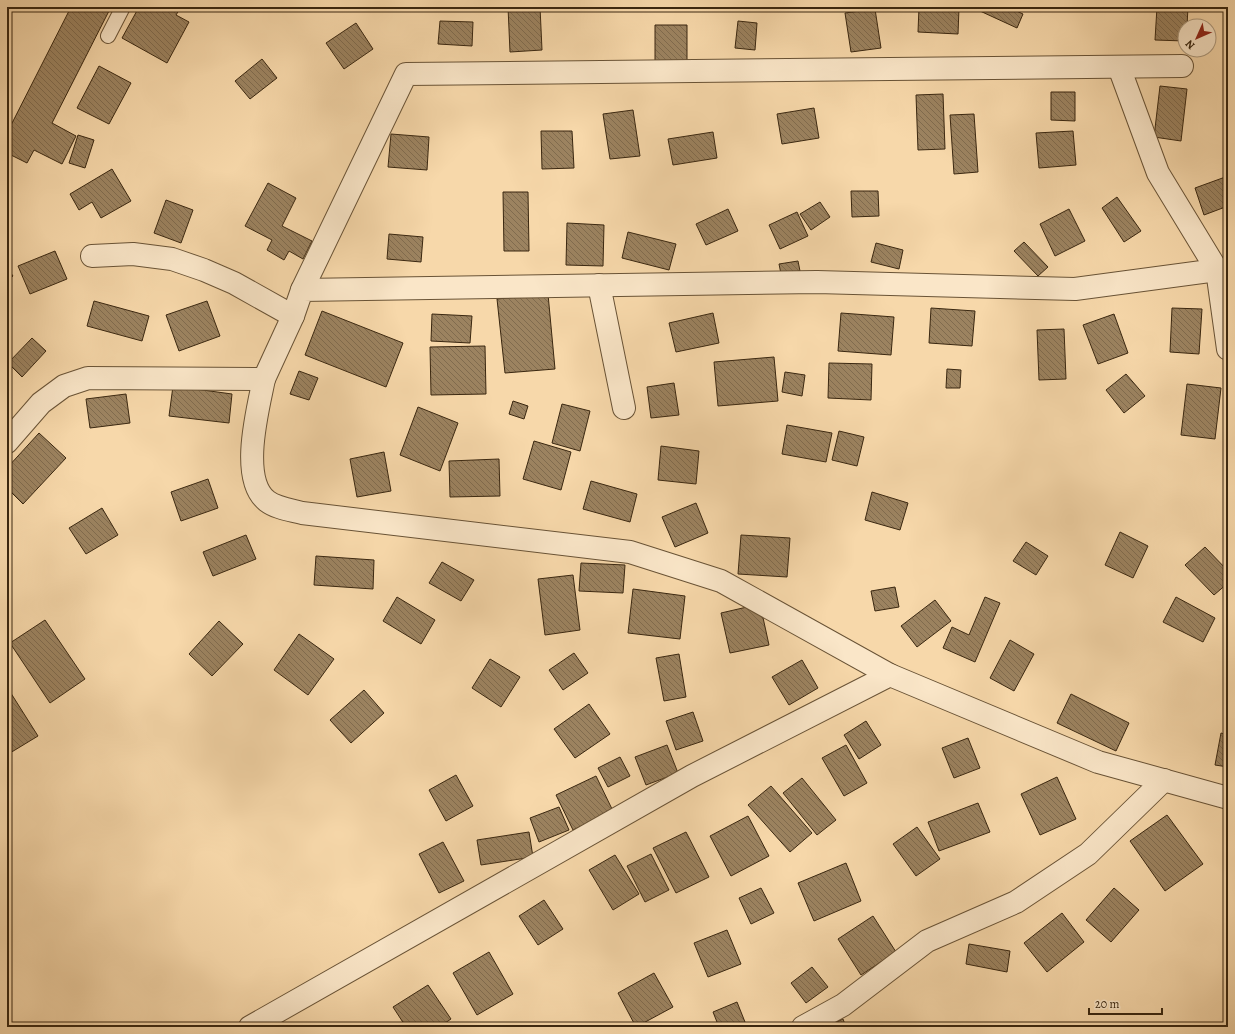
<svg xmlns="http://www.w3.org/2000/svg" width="1235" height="1034" font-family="Alegreya,serif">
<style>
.building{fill:url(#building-back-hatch);stroke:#3a2710}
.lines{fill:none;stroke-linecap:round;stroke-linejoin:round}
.service-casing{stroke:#695336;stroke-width:16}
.minor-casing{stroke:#695336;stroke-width:24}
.service{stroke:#fae6c8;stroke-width:14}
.minor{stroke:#fae6c8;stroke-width:22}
</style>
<defs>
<pattern id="building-back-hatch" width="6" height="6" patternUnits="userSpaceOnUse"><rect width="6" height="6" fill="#9c8360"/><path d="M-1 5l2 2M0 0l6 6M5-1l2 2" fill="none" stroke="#806b4e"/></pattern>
</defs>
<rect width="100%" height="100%" fill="#f7d8aa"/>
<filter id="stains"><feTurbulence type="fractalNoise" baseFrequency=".005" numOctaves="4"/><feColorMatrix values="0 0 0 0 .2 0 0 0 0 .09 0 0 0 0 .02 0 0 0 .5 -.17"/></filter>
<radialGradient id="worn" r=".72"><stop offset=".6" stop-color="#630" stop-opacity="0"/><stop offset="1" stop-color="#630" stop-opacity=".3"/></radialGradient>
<g class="building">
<polygon points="71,7 111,7 52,123 76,136 62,164 34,150 27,163 7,153 7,133"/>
<polygon points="139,7 181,7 176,15 189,22 167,63 122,38"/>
<polygon points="508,7 540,7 542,50 510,52"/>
<polygon points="919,7 959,8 958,34 918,32"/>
<polygon points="982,7 1008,7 1023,14 1017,28 980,11"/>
<polygon points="1157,7 1188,7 1187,26 1185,26 1185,41 1155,40"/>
<polygon points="875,9 881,48 851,52 845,13"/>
<polygon points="440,21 473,22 472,46 438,44"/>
<polygon points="738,21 757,23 755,50 735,48"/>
<polygon points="356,23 373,49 344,69 326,43"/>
<polygon points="655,25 687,25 687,64 655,63"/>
<polygon points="262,59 277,78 250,99 235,81"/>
<polygon points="99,66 131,83 109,124 77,108"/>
<polygon points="1160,86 1187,89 1181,141 1154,137"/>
<polygon points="1051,92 1075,92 1075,121 1051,120"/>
<polygon points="943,94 945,149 918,150 916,95"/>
<polygon points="814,108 819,138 782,144 777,114"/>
<polygon points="633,110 640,156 610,159 603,114"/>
<polygon points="974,114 978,172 954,174 950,115"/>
<polygon points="541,131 572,131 574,168 542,169"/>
<polygon points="1073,131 1076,165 1039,168 1036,133"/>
<polygon points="713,132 717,158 673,165 668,139"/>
<polygon points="391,134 429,137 427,170 388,167"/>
<polygon points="78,135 94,140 85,168 69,163"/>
<polygon points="112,169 131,201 101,218 92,202 79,210 70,194"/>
<polygon points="1228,176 1228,206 1204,215 1195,188"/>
<polygon points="268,183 296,198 282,226 312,241 303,259 289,251 284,260 267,250 272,240 245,226"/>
<polygon points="851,191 878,191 879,216 852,217"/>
<polygon points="503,192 528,192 529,251 504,251"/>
<polygon points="1117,197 1141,231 1124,242 1102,208"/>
<polygon points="166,200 193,210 181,243 154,233"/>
<polygon points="820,202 830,217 811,230 800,214"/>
<polygon points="728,209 738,231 706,245 696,224"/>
<polygon points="1069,209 1085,241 1055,256 1040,224"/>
<polygon points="797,212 808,236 780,249 769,225"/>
<polygon points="567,223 604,225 603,266 566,265"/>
<polygon points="628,232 676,244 669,270 622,258"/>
<polygon points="389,234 423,237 421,262 387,259"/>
<polygon points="1024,242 1048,267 1038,276 1014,251"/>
<polygon points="876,243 903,250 899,269 871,262"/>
<polygon points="55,251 67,279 30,294 18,266"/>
<polygon points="798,261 800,271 781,274 779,264"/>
<polygon points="7,268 13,276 7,281"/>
<polygon points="548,294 555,369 505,373 497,299"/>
<polygon points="94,301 149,316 142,341 87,326"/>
<polygon points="207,301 220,336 179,351 166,315"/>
<polygon points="931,308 975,311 972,346 929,343"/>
<polygon points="1172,308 1202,309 1199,354 1170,352"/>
<polygon points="322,311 403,343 386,387 305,355"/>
<polygon points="713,313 719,343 676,352 669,323"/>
<polygon points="841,313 894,317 891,355 838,351"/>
<polygon points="432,314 472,316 470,343 431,341"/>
<polygon points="1114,314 1128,353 1098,364 1083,325"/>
<polygon points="1064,329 1066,379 1039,380 1037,330"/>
<polygon points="32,338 46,351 22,377 8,363"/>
<polygon points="485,346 486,394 431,395 430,347"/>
<polygon points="774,357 778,401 718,406 714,362"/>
<polygon points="829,363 872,364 871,400 828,398"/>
<polygon points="947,369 961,370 960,388 946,388"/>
<polygon points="299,371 318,378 309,400 290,394"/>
<polygon points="785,372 805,375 802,396 782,392"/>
<polygon points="1126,374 1145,396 1124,413 1106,390"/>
<polygon points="674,383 679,415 651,418 647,387"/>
<polygon points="1187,384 1221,388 1215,439 1181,435"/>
<polygon points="173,386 232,394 229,423 169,416"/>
<polygon points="126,394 130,423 90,428 86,399"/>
<polygon points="513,401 528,406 524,419 509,414"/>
<polygon points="562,404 590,411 580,451 552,443"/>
<polygon points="418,407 458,423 440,471 400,455"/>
<polygon points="787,425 832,433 826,462 782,454"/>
<polygon points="839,431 864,437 857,466 832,460"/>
<polygon points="39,433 66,458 23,504 7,488 7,468"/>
<polygon points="534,441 571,452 561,490 523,479"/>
<polygon points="661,446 699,451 696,484 658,480"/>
<polygon points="384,452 391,491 357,497 350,459"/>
<polygon points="499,459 500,496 450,497 449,461"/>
<polygon points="208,479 218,508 181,521 171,492"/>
<polygon points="591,481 637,494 630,522 583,509"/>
<polygon points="872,492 908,503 900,530 865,520"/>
<polygon points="696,503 708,533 675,547 662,517"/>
<polygon points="102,508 118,535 86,554 69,528"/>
<polygon points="1120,532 1148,546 1133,578 1105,565"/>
<polygon points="246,535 256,559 213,576 203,552"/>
<polygon points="741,535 790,538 787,577 738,574"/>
<polygon points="1026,542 1048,556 1036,575 1013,561"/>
<polygon points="1205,547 1228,571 1228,583 1214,595 1185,565"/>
<polygon points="316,556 374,560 373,589 314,585"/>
<polygon points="442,562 474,580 461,601 429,583"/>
<polygon points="581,563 625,565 623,593 579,591"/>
<polygon points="573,575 580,630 545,635 538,579"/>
<polygon points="895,587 899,607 875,611 871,591"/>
<polygon points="633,589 685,596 680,639 628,633"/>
<polygon points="397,597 435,620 421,644 383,621"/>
<polygon points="985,597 1000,603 975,662 943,648 952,627 969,635"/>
<polygon points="1176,597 1215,618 1203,642 1163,622"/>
<polygon points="935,600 951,621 917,647 901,626"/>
<polygon points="760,604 769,645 730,653 721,613"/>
<polygon points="45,620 85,679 50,703 10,643"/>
<polygon points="219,621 243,644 212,676 189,654"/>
<polygon points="299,634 334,659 308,695 274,670"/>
<polygon points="1010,640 1034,654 1014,691 990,678"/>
<polygon points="574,653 588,673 563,690 549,670"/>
<polygon points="679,654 686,697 664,701 656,658"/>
<polygon points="490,659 520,677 501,707 472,688"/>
<polygon points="802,660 818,688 789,705 772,677"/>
<polygon points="7,687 38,736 10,753 7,748"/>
<polygon points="364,690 384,713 351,743 330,720"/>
<polygon points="1071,694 1129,723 1116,751 1057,723"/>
<polygon points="589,704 610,734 575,758 554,729"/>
<polygon points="693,712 703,741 676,750 666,721"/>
<polygon points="866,721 881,745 859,759 844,735"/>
<polygon points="1221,733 1228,735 1228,767 1215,765"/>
<polygon points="968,738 980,768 954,778 942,748"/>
<polygon points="667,745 678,773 646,785 635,757"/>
<polygon points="846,745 867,783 844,796 822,758"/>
<polygon points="620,757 630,776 608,787 598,768"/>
<polygon points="456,775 473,806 446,821 429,790"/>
<polygon points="596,776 613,811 573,830 556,795"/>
<polygon points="1057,777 1076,819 1040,835 1021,794"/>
<polygon points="802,778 836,820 817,835 783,793"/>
<polygon points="771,786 812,833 790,852 748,805"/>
<polygon points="978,803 990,832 939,851 928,822"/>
<polygon points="559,807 569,830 539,842 530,818"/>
<polygon points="1167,815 1203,864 1165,891 1130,841"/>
<polygon points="748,816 769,856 731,876 710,836"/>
<polygon points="917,827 940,859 916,876 893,844"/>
<polygon points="529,832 533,857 481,865 477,840"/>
<polygon points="686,832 709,877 676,893 653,848"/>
<polygon points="443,842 464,881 439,893 419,854"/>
<polygon points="651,854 669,890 645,902 627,866"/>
<polygon points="615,855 639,894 613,910 589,870"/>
<polygon points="846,863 861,901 814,921 798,883"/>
<polygon points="761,888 774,913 751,924 739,898"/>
<polygon points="1114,888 1139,910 1111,942 1086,920"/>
<polygon points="544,900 563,929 538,945 519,916"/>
<polygon points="1062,913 1084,942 1047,972 1024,943"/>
<polygon points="873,916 896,952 861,975 838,939"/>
<polygon points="727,930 741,964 708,977 694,943"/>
<polygon points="969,944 1010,951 1007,972 966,964"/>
<polygon points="489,952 513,994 477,1015 453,973"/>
<polygon points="812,967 828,987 806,1003 791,983"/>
<polygon points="654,973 673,1007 636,1027 618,993"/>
<polygon points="428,985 451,1019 439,1027 406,1027 393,1007"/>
<polygon points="737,1002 747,1027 719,1027 713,1012"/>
<polygon points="843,1019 846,1027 826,1027"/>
</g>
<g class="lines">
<g class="service-casing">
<polyline id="service" points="108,36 123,7"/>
</g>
<g class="minor-casing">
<g id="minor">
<polyline points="1119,67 1158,173 1217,270 1228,349"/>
<polyline points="92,256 133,254 172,259 204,270 234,283 293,316"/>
<polyline points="599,285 624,408"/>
<polyline points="302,290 406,74 1182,66"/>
<path d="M 264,379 C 258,409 239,479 267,501 C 276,508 291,510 302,513 L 630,552 L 721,581 L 890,675"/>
<polyline points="7,442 41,403 64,386 88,378 264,379 293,316 302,290 817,282 1075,289 1217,270"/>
<polyline points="250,1027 692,776 890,675 1098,762 1228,798"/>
<polyline points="803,1027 843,1005 927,941 1016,902 1088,854 1164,780"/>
</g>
</g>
<use href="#service" class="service"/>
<use href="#minor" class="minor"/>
</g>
<rect width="1235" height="1034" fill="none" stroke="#f7d8aa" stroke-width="24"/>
<rect x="8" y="8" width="1219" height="1018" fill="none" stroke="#3a2710" stroke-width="2"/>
<rect x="12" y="12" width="1211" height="1010" fill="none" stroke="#3a2710"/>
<g transform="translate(1197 38) rotate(225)"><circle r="19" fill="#fae6c8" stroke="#ad9a7e"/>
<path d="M0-3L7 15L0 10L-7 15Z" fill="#8f2418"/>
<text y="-6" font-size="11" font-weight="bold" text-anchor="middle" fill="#3a2710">N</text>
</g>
<path d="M1089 1008v6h73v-6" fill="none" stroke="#3a2710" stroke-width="2"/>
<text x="1095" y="1008" font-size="12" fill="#3a2710" stroke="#fae6c8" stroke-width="3" paint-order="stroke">20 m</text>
<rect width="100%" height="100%" filter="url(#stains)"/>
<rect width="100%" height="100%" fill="url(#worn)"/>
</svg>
